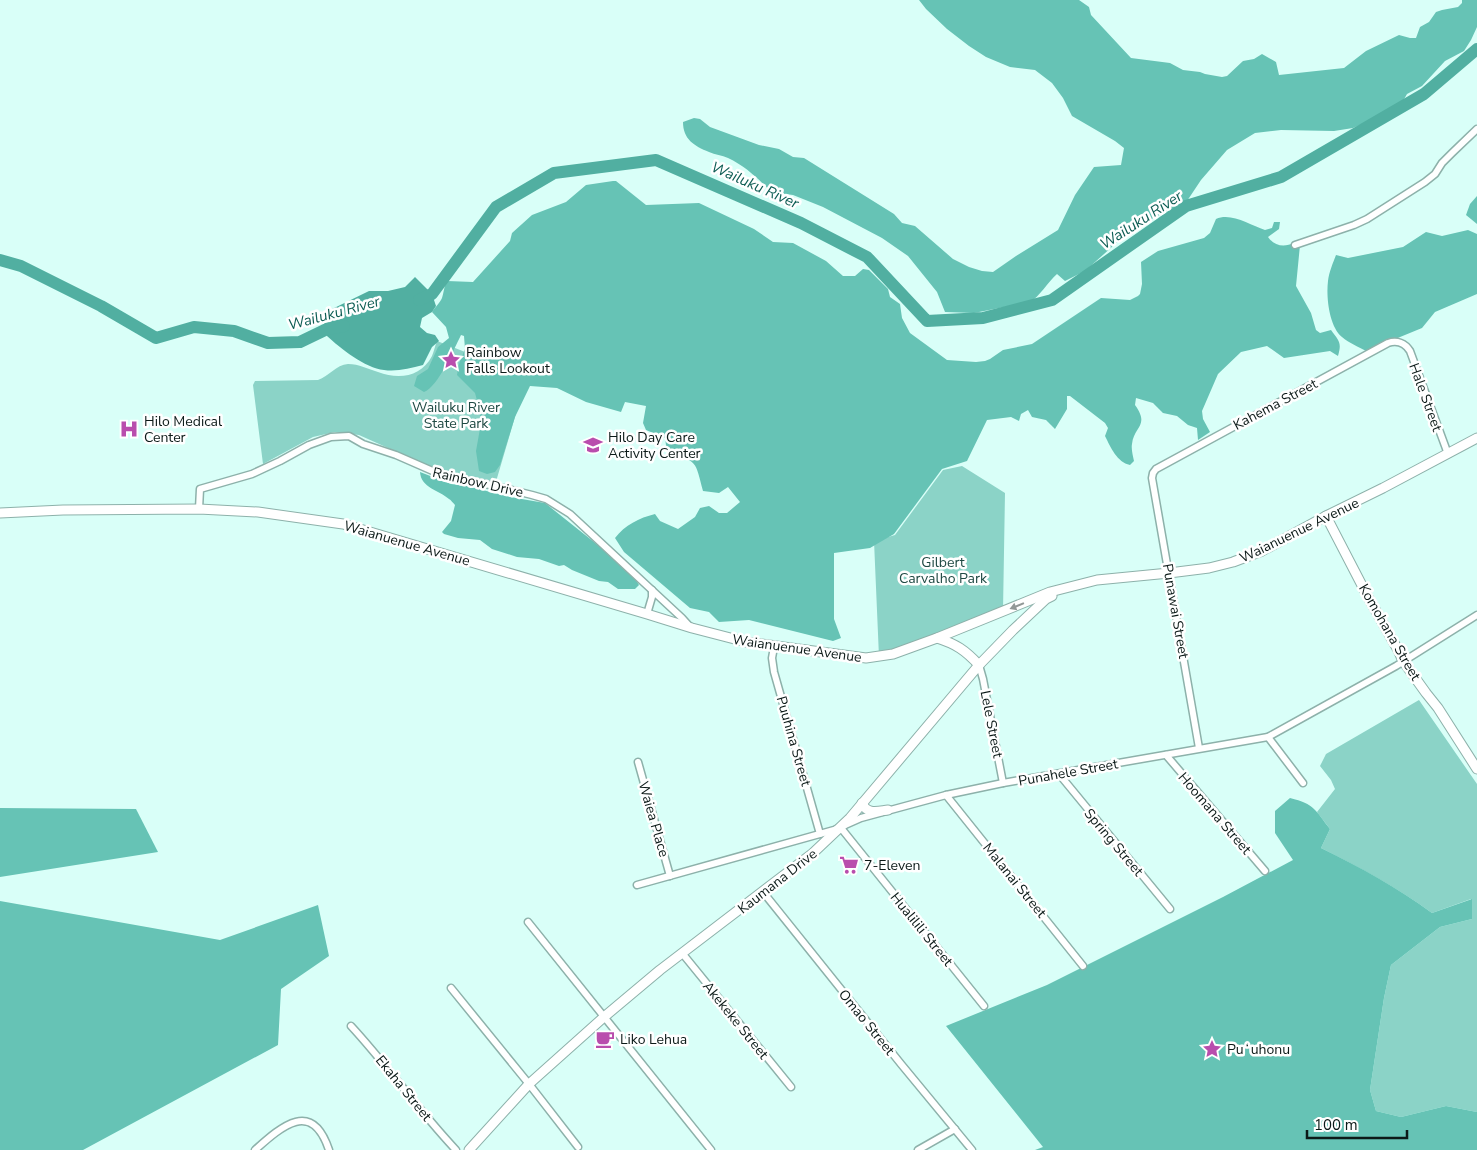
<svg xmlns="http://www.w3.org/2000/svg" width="1477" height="1150" font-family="'Nunito Sans',sans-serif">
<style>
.green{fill:#8bd3c7}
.forest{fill:#66c3b5}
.water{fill:#51afa1}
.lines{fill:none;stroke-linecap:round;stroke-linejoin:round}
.river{stroke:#51afa1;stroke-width:12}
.street-casing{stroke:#8db1aa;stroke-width:9}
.secondary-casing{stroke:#8db1aa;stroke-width:11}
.street{stroke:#fff;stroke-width:6}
.secondary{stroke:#fff;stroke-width:9}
.oneway{fill:#929897}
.labels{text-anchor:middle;stroke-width:5;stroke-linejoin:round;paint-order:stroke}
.poi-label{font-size:14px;fill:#0c1a18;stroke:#fff;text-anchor:start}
.street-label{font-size:14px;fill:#0c1a18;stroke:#fff}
.park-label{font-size:14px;fill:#204a44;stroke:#fff}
.water-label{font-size:15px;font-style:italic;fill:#0d5d54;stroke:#fff}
</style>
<rect width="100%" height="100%" fill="#d9fff8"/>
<g class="green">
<path d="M 437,341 L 527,376 L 495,485 L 444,473 L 359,435 L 335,432 L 313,437 L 263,464 L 253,385 L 255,381 L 318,380 C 329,376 336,365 348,364 C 359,364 368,369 378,372 C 399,380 421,377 432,356 C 434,351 435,346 437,341 Z"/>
<polygon points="962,466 1005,493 1003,611 879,657 874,541 895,535 943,470"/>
<path d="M 1419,700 L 1477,784 L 1477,1112 L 1446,1106 L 1401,1117 L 1376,1111 L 1370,1090 L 1384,998 L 1391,965 L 1440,927 L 1472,919 L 1471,899 L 1432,913 C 1398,888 1359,867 1321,848 L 1330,829 L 1317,812 L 1335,789 L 1331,780 L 1320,766 L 1326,754 Z"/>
</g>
<g class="forest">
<path d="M 919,0 L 1079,0 L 1089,7 L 1091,15 L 1131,58 L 1170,63 L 1183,70 L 1200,72 L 1205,74 L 1222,77 L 1227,76 L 1243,61 L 1254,59 L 1262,54 L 1276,62 L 1279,75 L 1344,68 L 1366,51 L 1399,35 L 1410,38 L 1416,38 L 1420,27 L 1429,22 L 1436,12 L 1442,10 L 1458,7 L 1462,3 L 1462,0 L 1477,0 L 1477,27 L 1471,40 L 1464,51 L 1445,61 L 1422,86 L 1407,94 L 1403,101 L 1377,117 L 1353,128 L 1334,131 L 1281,130 L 1255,133 L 1227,150 L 1201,180 L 1187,201 L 1132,229 L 1085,271 L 1065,281 L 1057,274 C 1048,282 1039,297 1030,302 L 974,313 L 945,312 L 937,292 L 908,256 L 882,238 L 823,207 L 793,195 L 771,192 C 759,179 745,166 728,158 C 722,155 715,155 709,152 C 694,146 683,139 683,122 L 694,118 L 700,119 L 710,127 L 759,145 L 779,149 L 793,157 L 804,158 L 894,214 L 902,223 L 915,226 L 953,259 L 969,267 L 982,271 L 993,272 L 1016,256 L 1058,230 L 1075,195 L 1094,167 L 1121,165 L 1124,148 L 1115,141 L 1072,116 L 1063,98 L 1052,83 L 1035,70 L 1010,67 L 986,57 L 969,46 L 947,29 L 926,9 Z"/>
<path d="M 613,181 L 616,181 L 646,205 L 699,203 L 754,229 L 773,242 L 793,243 L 826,261 L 843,276 L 855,276 L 863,269 L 869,270 L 888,289 L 890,297 L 900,304 L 902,318 L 910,333 L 947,360 L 976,362 L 985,361 L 990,359 L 1003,350 L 1032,344 L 1101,298 L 1130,300 L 1138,296 L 1140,294 L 1142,284 L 1141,262 L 1158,251 L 1204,238 L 1210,233 L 1216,219 C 1231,212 1250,225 1265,230 L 1272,228 L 1274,222 L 1280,222 L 1279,229 L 1268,237 C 1275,247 1285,247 1294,243 L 1300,245 L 1296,286 L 1311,313 L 1316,330 L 1320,333 L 1331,330 C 1339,341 1342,342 1338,356 L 1330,351 L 1284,358 L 1267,346 L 1241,352 L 1218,374 L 1202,411 L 1203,419 L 1210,432 L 1198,440 L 1197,428 L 1188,425 L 1177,416 L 1163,413 L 1153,403 L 1136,398 L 1135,405 C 1150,426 1134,426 1132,444 C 1131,449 1133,456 1134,461 L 1130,465 C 1117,462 1111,448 1105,436 L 1108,428 L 1105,423 L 1070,396 L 1067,396 L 1067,409 L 1055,429 L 1046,420 L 1032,417 L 1028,410 L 1021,414 L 1019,421 L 1011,417 L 987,420 L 967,461 L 942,469 L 894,534 L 870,548 L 834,553 L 834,619 L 841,638 L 833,641 L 749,620 L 719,622 L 709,612 L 690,608 L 624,552 L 615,538 C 625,525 639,518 655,514 L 660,521 L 678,529 L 695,517 L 700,508 L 709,506 L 719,513 L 727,513 L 740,502 L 728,487 L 719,493 L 703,491 C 695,461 698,461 667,452 L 665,438 L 646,430 L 643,423 L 646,406 L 625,402 L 621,412 L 586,402 L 557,388 L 530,386 L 515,417 L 500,465 L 495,472 L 487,474 L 479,471 L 476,451 L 481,423 L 478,404 L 475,393 L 457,375 L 459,364 L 465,349 L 464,336 L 461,335 C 454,349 438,387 424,392 L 414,386 L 417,376 L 428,369 L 438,347 L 449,338 L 446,327 L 432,312 C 435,307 440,303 442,298 C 444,292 444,286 447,281 L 473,282 L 510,241 L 512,233 L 532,215 L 566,202 L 586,185 Z"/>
<polygon points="1477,196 1477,224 1466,215 1470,204"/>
<path d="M 1468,230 L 1477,234 L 1477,294 L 1435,312 L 1422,328 L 1366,351 C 1359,347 1349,343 1342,337 C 1329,326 1326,297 1328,281 C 1329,272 1333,263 1336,255 L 1348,258 L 1403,247 L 1426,232 L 1442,236 Z"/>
<path d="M 420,472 L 451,484 L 467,486 L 510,497 L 545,503 L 599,546 L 636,580 L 639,585 L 635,589 L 618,589 L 608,582 L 599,581 L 572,570 L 564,565 L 559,566 L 539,559 L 517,557 L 492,549 L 480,540 L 458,538 L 444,534 L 442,532 L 451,521 L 455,505 C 453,503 451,500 449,499 C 439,490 421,488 420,472 Z"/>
<path d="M 1290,798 C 1315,804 1315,810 1330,829 L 1321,848 C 1360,867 1398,888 1432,913 L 1472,899 L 1472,919 L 1440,927 L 1391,965 L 1384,998 L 1370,1090 L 1376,1111 L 1401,1117 L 1446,1106 L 1477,1112 L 1477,1150 L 1035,1150 L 1043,1147 L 946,1026 L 1047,985 L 1223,897 L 1293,860 L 1275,833 L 1275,811 Z"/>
<polygon points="0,808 136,809 158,852 0,877"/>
<polygon points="0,901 220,940 318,905 329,956 281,989 278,1045 83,1150 0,1150"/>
</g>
<path class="water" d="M 415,277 L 432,294 L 436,306 L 432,312 L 422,318 L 420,327 L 427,333 L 435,335 L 439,341 L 432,347 L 423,365 C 410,368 397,372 384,370 C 365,368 340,348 327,336 L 327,329 L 324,324 L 328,311 L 369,291 L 388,291 L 405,287 Z"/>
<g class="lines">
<g class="river">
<polyline points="0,260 21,266 101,306 156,338 194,327 234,331 268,343 300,342 327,329 344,326"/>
<polyline points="419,300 432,294 496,207 554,173 656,160 801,223 867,257 927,321 983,318 1052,300 1186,206 1281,177 1424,94 1477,49"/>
</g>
<g class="street-casing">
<g id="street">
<polyline points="1295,245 1354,225 1367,219 1425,182 1435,174 1442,163 1452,153 1477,129"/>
<polyline points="199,509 200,489 252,474 280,461 309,445 331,437 349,436 363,444 396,455 444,476 495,486 532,495 546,499 570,514 682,618 691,628"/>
<polyline points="647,614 652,597 652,590"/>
<polyline points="774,647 772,658 774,672 820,834"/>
<polyline points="979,665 983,679 1003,783"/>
<polyline points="1268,737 1303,783"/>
<path d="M 1199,748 L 1152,478 L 1153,473 L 1156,469 L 1388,343 C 1397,340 1405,343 1410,351 L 1448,454"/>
<polyline points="1166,755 1265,871"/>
<polyline points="638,762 670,876"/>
<polyline points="1059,774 1170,909"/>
<polyline points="946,795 1083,966"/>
<polyline points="841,828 984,1006"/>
<polyline points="637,885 834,830 861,818 946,795 1003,783 1268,737 1396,666 1477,615"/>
<polyline points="763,892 901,1064 972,1150"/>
<polyline points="528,922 711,1150"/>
<polyline points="682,953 791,1087"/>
<polyline points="451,988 529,1084 578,1147"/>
<path d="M 351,1026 C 388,1066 419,1111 456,1150"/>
<path d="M 255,1150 C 282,1126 312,1099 329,1150"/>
<polyline points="918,1150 955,1129"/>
</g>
</g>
<g class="secondary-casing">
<g id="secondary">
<polyline points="0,513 63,510 199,509 258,512 343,524 647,614 692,628 746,642 866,658 893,654 937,638 1050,592 1097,580 1169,573 1209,568 1233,562 1262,551 1326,516 1383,488 1477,438"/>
<polyline points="1326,516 1368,597 1398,650 1403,661 1426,693 1438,708 1477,769"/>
<path d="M 937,638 C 956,644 965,650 979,665"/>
<path d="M 862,803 C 867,815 878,811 888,810"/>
<polyline points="469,1150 529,1084 604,1017 660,970 813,853 850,818 979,665 1013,630 1046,599 1052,596"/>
</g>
</g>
<use href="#street" class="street"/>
<use href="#secondary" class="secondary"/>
</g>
<defs><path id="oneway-solid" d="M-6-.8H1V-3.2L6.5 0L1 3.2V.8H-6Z" transform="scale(1.25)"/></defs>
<use class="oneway" href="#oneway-solid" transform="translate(1017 606) rotate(158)"/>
<defs>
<g id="sight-bare" transform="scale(1.5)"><path d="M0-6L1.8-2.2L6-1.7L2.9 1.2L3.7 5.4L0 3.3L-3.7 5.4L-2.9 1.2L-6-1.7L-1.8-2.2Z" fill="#b94dad" stroke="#fff" stroke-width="2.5" paint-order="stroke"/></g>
<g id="hospital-bare" transform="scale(1.5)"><path d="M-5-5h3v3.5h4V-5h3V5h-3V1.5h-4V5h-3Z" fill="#b94dad" stroke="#fff" stroke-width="2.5" paint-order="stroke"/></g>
<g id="school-bare" transform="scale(1.5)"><path d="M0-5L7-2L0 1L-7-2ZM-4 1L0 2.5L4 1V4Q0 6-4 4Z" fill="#b94dad" stroke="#fff" stroke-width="2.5" paint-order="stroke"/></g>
<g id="supermarket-bare" transform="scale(1.5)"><path d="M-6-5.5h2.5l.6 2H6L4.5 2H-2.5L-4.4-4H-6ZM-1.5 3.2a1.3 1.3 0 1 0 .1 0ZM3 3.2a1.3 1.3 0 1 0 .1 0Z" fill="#b94dad" stroke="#fff" stroke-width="2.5" paint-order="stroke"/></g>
<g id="cafe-bare" transform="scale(1.5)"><path d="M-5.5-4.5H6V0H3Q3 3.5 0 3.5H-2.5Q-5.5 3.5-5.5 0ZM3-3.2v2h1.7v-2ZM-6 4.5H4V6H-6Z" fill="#b94dad" stroke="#fff" stroke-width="2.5" paint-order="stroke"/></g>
</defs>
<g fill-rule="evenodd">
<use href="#sight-bare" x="451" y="360"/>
<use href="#hospital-bare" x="129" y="429"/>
<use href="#school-bare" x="593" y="445"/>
<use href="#supermarket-bare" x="849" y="865"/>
<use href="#cafe-bare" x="605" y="1039"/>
<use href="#sight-bare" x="1212" y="1049"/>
</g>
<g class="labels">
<g class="poi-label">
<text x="466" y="357">Rainbow<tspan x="466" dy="16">Falls Lookout</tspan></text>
<text x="144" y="426">Hilo Medical<tspan x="144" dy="16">Center</tspan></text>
<text x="608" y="442">Hilo Day Care<tspan x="608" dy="16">Activity Center</tspan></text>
<text x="864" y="870">7-Eleven</text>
<text x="620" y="1044">Liko Lehua</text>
<text x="1227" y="1054">Puʻuhonu</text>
</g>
<g class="street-label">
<text transform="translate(1426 397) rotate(70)" y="5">Hale Street</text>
<text transform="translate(1275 404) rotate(-28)" y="5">Kahema Street</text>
<text transform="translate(478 482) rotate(13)" y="5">Rainbow Drive</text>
<text transform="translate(1299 530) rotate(-26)" y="5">Waianuenue Avenue</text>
<text transform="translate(407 543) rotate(16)" y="5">Waianuenue Avenue</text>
<text transform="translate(1176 611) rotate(80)" y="5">Punawai Street</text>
<text transform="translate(1390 632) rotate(60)" y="5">Komohana Street</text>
<text transform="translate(797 648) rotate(8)" y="5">Waianuenue Avenue</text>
<text transform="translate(992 724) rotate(79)" y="5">Lele Street</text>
<text transform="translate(794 741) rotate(74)" y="5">Puuhina Street</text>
<text transform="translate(1068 772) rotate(-10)" y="5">Punahele Street</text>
<text transform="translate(1215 813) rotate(49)" y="5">Hoomana Street</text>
<text transform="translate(654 819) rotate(74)" y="5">Waiea Place</text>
<text transform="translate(1114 842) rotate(50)" y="5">Spring Street</text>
<text transform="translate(1015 880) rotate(51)" y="5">Malanai Street</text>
<text transform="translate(777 881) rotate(-38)" y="5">Kaumana Drive</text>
<text transform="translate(922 929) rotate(51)" y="5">Hualilili Street</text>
<text transform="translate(736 1020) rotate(51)" y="5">Akekeke Street</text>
<text transform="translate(867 1022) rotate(51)" y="5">Omao Street</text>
<text transform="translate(404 1088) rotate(51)" y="5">Ekaha Street</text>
</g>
<g class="park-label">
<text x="456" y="412">Wailuku River<tspan x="456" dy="16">State Park</tspan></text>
<text x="943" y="567">Gilbert<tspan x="943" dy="16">Carvalho Park</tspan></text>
</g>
<g class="water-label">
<text transform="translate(755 185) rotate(24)" y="5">Wailuku River</text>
<text transform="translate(1141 220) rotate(-33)" y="5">Wailuku River</text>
<text transform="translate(334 313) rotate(-15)" y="5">Wailuku River</text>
</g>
</g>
<path d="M1307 1130v8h100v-8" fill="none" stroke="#0c1a18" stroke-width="2.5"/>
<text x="1314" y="1130" font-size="15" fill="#0c1a18" stroke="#ffffff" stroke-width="4" paint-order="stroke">100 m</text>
</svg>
